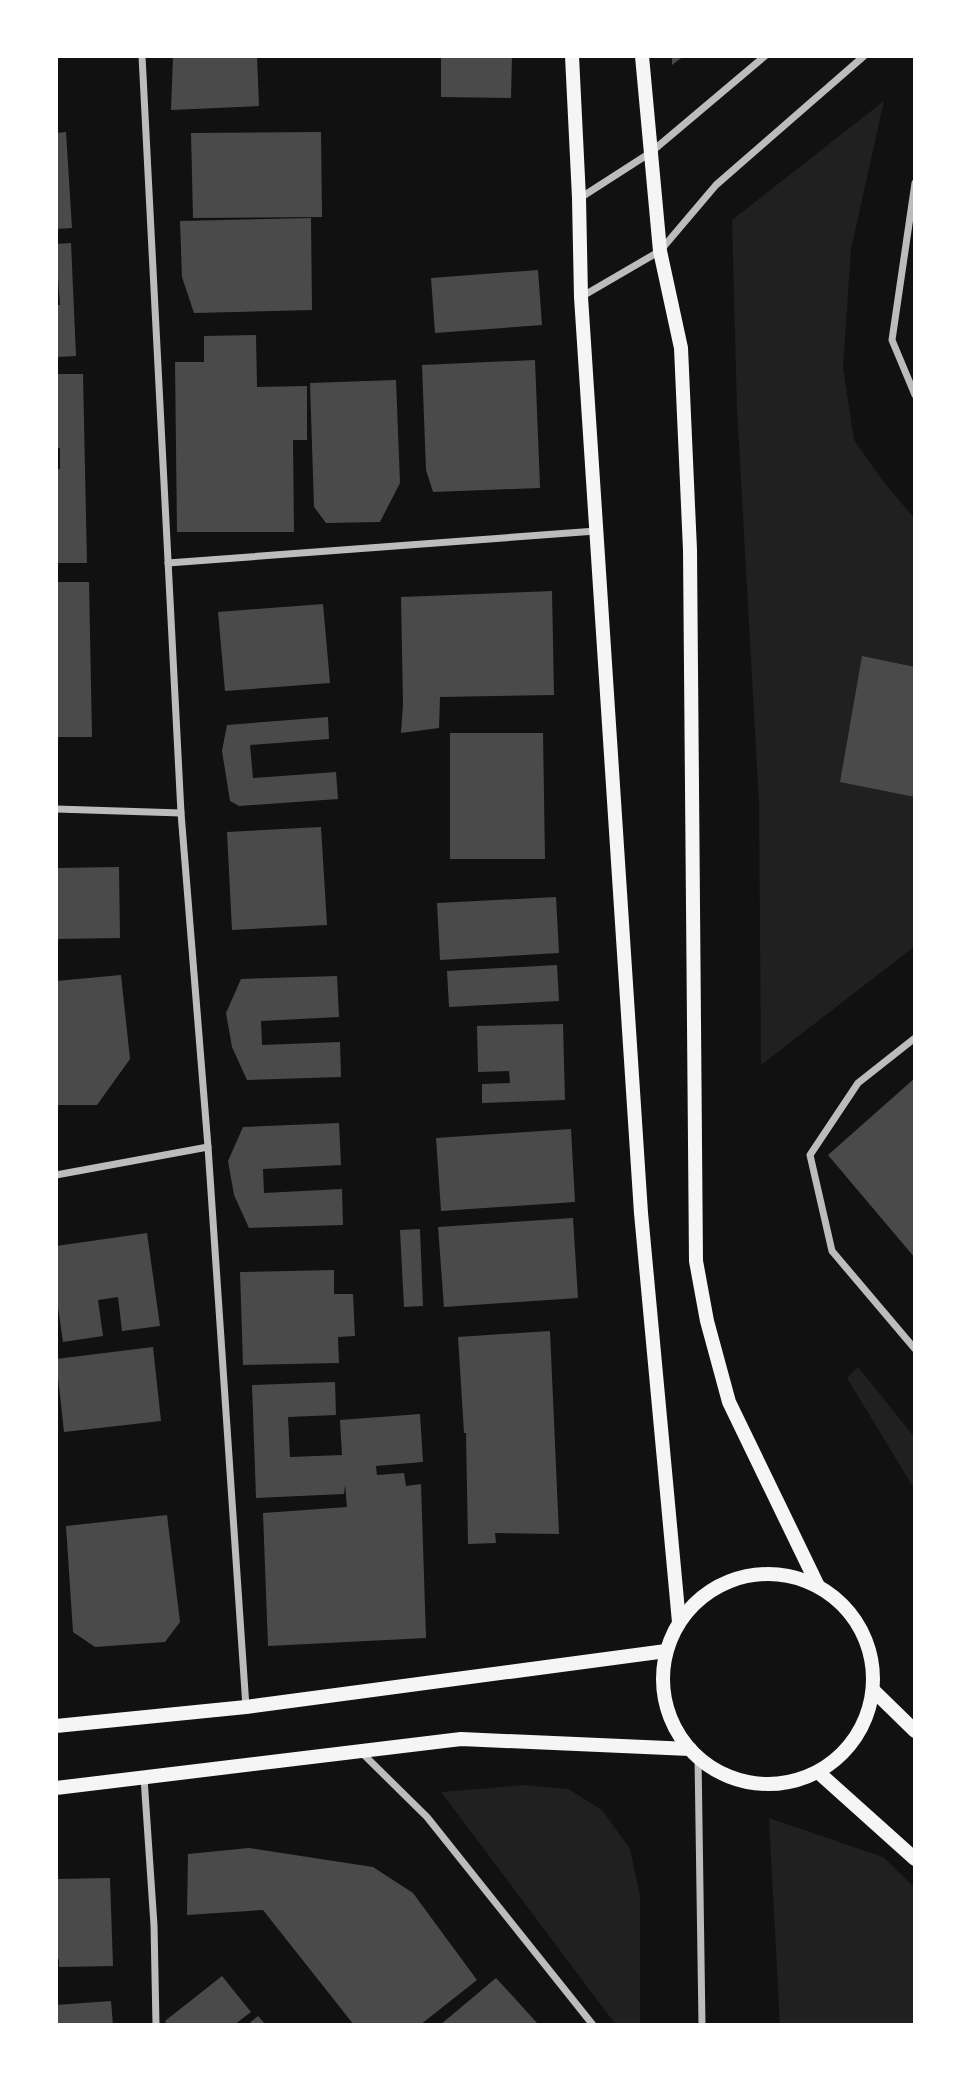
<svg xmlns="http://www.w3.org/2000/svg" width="971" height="2081" font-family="Commissioner,sans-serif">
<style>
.green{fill:#202020}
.building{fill:#4a4a4a}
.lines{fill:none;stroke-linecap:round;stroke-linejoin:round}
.minor{stroke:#bcbcbc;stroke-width:7}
.secondary{stroke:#f5f5f5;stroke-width:14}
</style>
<rect width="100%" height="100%" fill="#111"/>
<g class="green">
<polygon points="884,101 851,249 843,367 854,440 883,481 915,519 915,946 761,1065 759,803 737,410 732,220"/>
<polygon points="858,1367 915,1438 915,1490 847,1378"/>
<polygon points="524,1785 568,1789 602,1810 630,1849 640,1897 640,2025 616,2025 441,1792"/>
<polygon points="769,1818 883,1857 915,1888 915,2025 780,2025"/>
</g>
<g class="building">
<polygon points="173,56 257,56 259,106 171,110"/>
<polygon points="441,56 512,56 511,98 441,97"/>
<polygon points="672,56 684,56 672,65"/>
<polygon points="66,132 72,228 56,229 56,133"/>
<polygon points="321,132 322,217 193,218 191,133"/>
<polygon points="311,218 312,310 194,313 182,277 180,221"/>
<polygon points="71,243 76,356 56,357 56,305 60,305 58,278 56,278 56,244"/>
<polygon points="538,270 542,325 435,333 431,278"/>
<polygon points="256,335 257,387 307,386 307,440 293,440 294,532 177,532 175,362 204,362 204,336"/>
<polygon points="535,360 540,488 433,492 426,470 422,365"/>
<polygon points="56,374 83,374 87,563 56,563 56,469 60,469 60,448 56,448"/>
<polygon points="396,380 400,483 380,522 326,523 314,507 310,383"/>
<polygon points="56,582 89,582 92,737 56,737"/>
<polygon points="552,591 554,695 440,697 439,728 401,733 403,704 401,597"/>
<polygon points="323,604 330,683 225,691 218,612"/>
<polygon points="862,656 915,667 915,797 840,782"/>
<polygon points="328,717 329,739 250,745 253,778 336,772 338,799 239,806 230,801 222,751 227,725"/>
<polygon points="450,733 543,733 545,859 450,859"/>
<polygon points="321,827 327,925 232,930 227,832"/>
<polygon points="119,867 120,938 56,939 56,868"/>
<polygon points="556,897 559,953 440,960 437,903"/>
<polygon points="557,965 559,1001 449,1007 447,971"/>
<polygon points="121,975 130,1059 97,1105 56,1105 56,981"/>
<polygon points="337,976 339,1017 261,1021 262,1045 340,1042 341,1077 247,1080 232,1047 226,1013 241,979"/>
<polygon points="563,1024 565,1100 482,1103 482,1084 510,1083 509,1071 478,1072 477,1026"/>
<polygon points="915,1078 915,1258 828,1155"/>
<polygon points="339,1123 341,1165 263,1169 264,1193 342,1189 343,1225 249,1228 234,1195 228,1161 243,1127"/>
<polygon points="571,1129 575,1202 441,1211 436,1138"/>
<polygon points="573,1218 578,1298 444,1307 438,1227"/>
<polygon points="420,1229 423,1306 404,1307 400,1230"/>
<polygon points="147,1233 160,1326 122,1331 118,1297 98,1300 103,1336 63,1342 56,1294 56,1246"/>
<polygon points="334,1270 334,1294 353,1294 355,1336 338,1337 339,1363 243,1365 240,1272"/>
<polygon points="550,1331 559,1534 495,1533 496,1543 468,1544 466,1433 464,1433 458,1337"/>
<polygon points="153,1347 161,1421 64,1432 56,1359"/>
<polygon points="335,1382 336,1415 288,1417 290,1457 342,1455 340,1420 420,1414 423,1462 376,1466 377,1475 404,1473 406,1486 421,1484 426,1638 268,1646 263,1513 347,1507 345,1485 344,1494 256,1498 252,1385"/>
<polygon points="167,1515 180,1622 165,1642 95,1647 73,1632 66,1526"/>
<polygon points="249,1848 373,1867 413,1893 477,1980 420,2025 354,2025 263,1910 187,1915 188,1854"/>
<polygon points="110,1878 113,1966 59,1967 59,1959 56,1960 56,1879"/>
<polygon points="222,1976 251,2012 234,2025 168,2025 165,2021"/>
<polygon points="496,1978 539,2025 440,2025"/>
<polygon points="111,2001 113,2025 56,2025 56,2005"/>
<polygon points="258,2016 266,2025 247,2025"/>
</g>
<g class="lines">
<g class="minor">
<polyline points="142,56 181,813 208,1147 246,1707"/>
<polyline points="915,183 892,340 915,395"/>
<polyline points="580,198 650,153 765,56"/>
<polyline points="581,297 660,251 716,185 864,56"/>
<polyline points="168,563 596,531"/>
<polyline points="56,809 181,813"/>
<polyline points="915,1038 858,1083 810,1155 832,1251 915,1349"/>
<polyline points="56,1175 208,1147"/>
<polyline points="361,1752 427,1817 593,2025"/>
<polyline points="698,1757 702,2025"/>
<polyline points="144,1778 154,1925 156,2025"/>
</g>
<g class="secondary">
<polyline points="572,56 579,198 581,297 641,1213 679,1622"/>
<polyline points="642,56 660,251 681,348 690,550 696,1261 707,1321 729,1402 818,1586"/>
<circle cx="768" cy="1679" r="105"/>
<polyline points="874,1691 915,1731"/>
<polyline points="56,1726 246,1707 666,1651"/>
<polyline points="818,1772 915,1859"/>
<polyline points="56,1788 461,1739 690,1749"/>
</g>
</g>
<rect width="971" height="2081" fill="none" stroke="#ffffff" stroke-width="116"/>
</svg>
